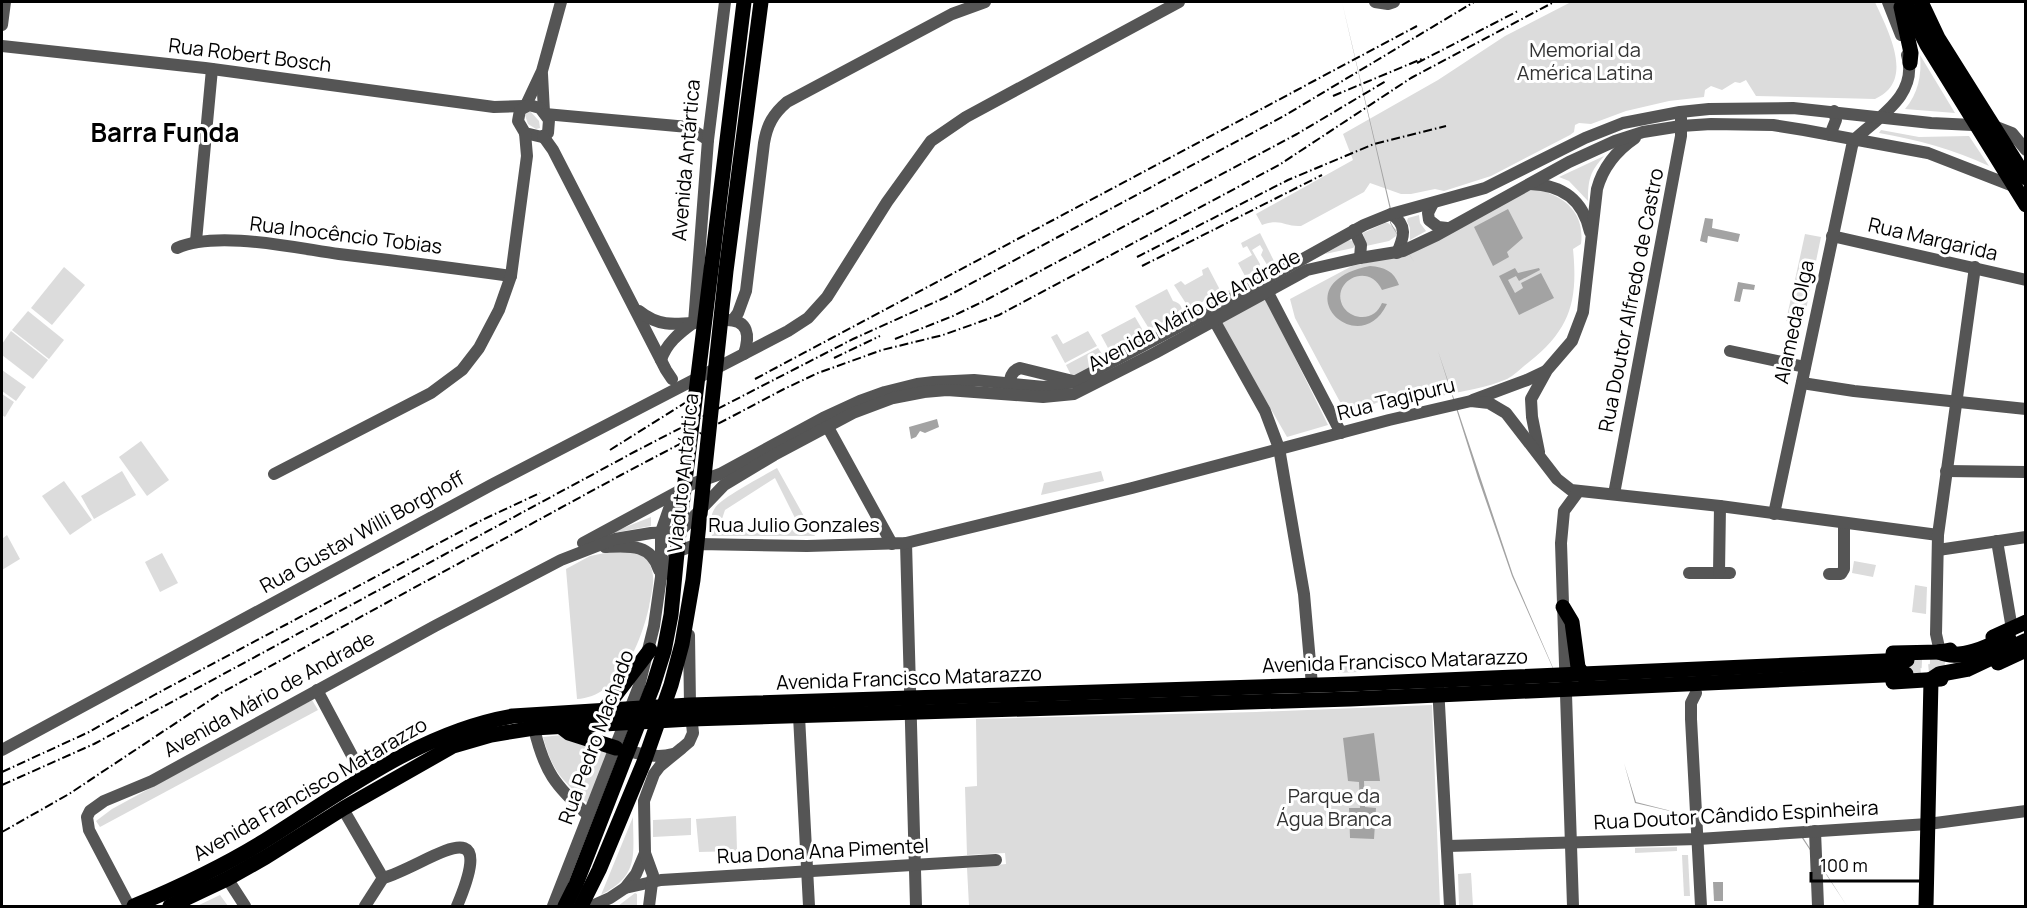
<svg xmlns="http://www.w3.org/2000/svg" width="2027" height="908" font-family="Manrope,sans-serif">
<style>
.green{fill:#dcdcdc;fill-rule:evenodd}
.water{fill:#a3a3a3}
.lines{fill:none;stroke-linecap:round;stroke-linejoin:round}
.major-tunnel{stroke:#d9d9d9;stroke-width:15;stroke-dasharray:15 8;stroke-linecap:butt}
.minor{stroke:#555;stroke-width:12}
.major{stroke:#000;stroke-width:15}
.highway{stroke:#000;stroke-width:16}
.rail{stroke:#000;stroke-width:2;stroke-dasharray:9 3 1.5 3;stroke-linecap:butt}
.labels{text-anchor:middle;stroke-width:6;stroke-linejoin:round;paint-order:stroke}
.park-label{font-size:20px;fill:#333;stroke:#fff}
.street-label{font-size:20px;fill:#000;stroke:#fff}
.district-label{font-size:26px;font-weight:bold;fill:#000;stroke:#fff}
</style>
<rect width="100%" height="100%" fill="#fff"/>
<g class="green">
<path d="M 1571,2 L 1875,2 C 1888,31 1916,81 1875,99 L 1756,96 L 1746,80 L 1740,83 L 1735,82 L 1722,90 L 1711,86 L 1705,90 L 1704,97 L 1669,101 L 1626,111 L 1591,124 L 1579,123 L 1575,125 L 1574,132 L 1570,135 L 1491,176 L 1444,191 L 1435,189 L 1411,194 L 1401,194 L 1370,183 L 1364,192 L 1301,226 C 1284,227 1282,218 1262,225 L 1256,214 L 1353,160 L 1343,134 L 1438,80 L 1505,36 Z"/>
<path d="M 1920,55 L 1955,113 L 1905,109 C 1918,94 1922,75 1920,55 Z"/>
<polygon points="530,111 539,121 540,128 536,129 528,124 525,115"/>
<path d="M 1881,130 L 1919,137 L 1969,136 L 1989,166 C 1953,149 1918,140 1879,133 Z"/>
<path d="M 1604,156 C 1590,172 1588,179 1588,201 L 1569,181 L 1559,177 Z"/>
<path d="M 1534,189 C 1564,195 1585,212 1581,244 L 1573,249 C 1578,300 1571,329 1529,362 C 1522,367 1515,375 1507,379 C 1487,388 1462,391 1441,396 C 1424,392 1392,397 1376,403 C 1364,408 1363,419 1347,415 L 1295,318 L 1290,299 L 1352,266 L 1404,255 L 1528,191 Z"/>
<polygon points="1419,215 1420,223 1426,231 1410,240 1410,228 1407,221 1408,218"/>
<polygon points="1385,223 1388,223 1397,230 1396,236 1389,241 1366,246 1363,233"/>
<polygon points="1260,233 1278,269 1250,284 1248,281 1269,268 1261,255 1263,250 1260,245 1252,250 1260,264 1259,269 1245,276 1238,263 1252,255 1247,246 1243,248 1241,243"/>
<polygon points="1805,234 1821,237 1803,324 1786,321"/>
<polygon points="1348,240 1354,241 1355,246 1353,248 1325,254"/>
<polygon points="64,267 85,285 52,325 31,308"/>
<polygon points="1208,267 1219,288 1218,294 1192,307 1187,305 1174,285 1181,281 1185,285 1203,275 1202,270"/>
<path d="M 1167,289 L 1173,301 C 1180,303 1182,306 1182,312 L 1152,328 L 1148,327 L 1135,306 Z"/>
<polygon points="1230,290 1232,293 1073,379 1066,365 1098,348 1104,357"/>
<polygon points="1265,297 1328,425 1287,437 1220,321"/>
<polygon points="28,311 64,340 49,359 12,330"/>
<polygon points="1135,317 1142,329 1141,332 1112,349 1108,348 1101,335"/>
<polygon points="11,331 48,360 33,379 2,355 2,344"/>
<polygon points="1088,331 1097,346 1065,363 1051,337 1057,334 1063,344"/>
<polygon points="2,370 26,387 16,401 2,391"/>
<polygon points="2,394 14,402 5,417 2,415"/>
<polygon points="141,441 169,480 147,496 119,457"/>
<path d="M 777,468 L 815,536 L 712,536 C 709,528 710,515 715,508 C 721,498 765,475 777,468 ZM 775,478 L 797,522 L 792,525 L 724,529 L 720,525 L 725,510 Z"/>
<polygon points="122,471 136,495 94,519 81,496"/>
<polygon points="1101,471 1104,481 1041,495 1044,483"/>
<polygon points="64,481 92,520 70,535 42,496"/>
<polygon points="651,517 651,526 608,534"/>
<polygon points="7,535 20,559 2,570 2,539"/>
<path d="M 620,550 C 629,551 640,552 646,559 C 658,573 652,590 649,607 C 641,642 620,697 577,699 L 566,569 L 590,556 Z"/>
<polygon points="162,553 178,583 160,592 145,562"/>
<polygon points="1854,561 1876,565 1873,577 1852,573"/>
<polygon points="1915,585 1927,587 1926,614 1912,612"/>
<polygon points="1338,665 1359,665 1359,672 1338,673"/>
<polygon points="312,700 318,710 100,827 96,821 112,809"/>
<polygon points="1432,705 1440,906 969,906 967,868 1006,864 1005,853 967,855 965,787 977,786 976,719 1256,712"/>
<path d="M 562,735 L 609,751 L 587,803 C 561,778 553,773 543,737 Z"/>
<polygon points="736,816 737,851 699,852 696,819"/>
<path d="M 633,817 C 633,855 640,875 601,895 Z"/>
<polygon points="691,818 691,835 653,837 653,820"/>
<polygon points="1677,847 1677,851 1635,853 1635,848"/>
<polygon points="1682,855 1688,855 1690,896 1684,896"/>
<polygon points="1471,873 1473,906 1459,906 1458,874"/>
<polygon points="635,893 637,894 637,906 618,906"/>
<polygon points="220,895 228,906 197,906"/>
</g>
<g class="water">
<polygon points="1342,2 1392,213 1391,223 1414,262 1438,351 1513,575 1570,707 1604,756 1624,763 1636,802 1687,815 1712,836 1797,828 1847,906 1796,829 1712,836 1687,815 1635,803 1624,763 1604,756 1570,707 1512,576 1478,478 1438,351 1414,262 1390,223 1391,214"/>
<polygon points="1508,209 1523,238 1507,252 1509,257 1493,266 1474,227"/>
<polygon points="1705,218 1713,219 1712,228 1740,234 1738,242 1708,236 1707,243 1700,241"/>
<path d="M 1370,266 C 1384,267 1394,271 1399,285 L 1382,290 C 1368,260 1328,283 1344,308 C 1348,313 1353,316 1360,317 C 1371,318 1378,312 1382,303 L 1387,304 C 1358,364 1279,284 1370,266 Z"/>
<polygon points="1515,268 1518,273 1539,268 1540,270 1519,281 1516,276 1508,280 1515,293 1523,288 1521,283 1541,273 1554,298 1519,315 1499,276"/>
<polygon points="1738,282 1755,285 1754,290 1743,289 1740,302 1734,301"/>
<polygon points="937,419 939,427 925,433 920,431 916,437 911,439 909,427"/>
<polygon points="1374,733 1380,781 1364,781 1365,807 1376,808 1374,839 1350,838 1349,808 1360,808 1359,782 1348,781 1343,738"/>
<polygon points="1713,882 1723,882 1723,901 1714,901"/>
</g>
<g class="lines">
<g class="major-tunnel">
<polyline points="1907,660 1948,662 1965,659"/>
<polyline points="1906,674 1945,670"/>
</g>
<g class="minor">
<polyline points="1375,2 1388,4 1394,2"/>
<polyline points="1888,2 1901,35"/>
<polyline points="2,25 5,2"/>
<polyline points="2,46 205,68 494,107 524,106"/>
<polyline points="542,74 544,112"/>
<polyline points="526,105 542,71 561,2"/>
<polygon points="529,105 540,108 549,120 548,133 542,137 525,133 518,121 520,110"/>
<polyline points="545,114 688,127 708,140"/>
<polyline points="1830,135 1836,120 1834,111"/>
<polyline points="543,136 553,150 666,370 672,379"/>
<path d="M 1530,184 C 1563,185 1583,200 1590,232"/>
<polyline points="1433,203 1428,213 1429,220 1438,227 1447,228"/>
<path d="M 1391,214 C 1408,225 1404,237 1397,253"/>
<polyline points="1354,230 1361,245 1360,258"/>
<polyline points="1832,236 2026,280"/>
<polyline points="196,241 212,69"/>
<path d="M 177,248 C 217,230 295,248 339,254 C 397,261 454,268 511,276"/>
<polyline points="1267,291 1341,433"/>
<path d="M 639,311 C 660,328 677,324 702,322"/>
<path d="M 725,320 C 749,319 750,336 744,354"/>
<path d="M 733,320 L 738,313 L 746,291 L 764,143 C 767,125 773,114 787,102 L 952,14 L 985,2"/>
<polyline points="1214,320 1265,411 1279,448 1304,594 1312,685"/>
<polyline points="694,323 708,140 725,2"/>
<polyline points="1730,351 1805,367"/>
<path d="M 661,360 C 666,344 679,333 693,323"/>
<polyline points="1802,383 1854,391 2026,409"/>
<path d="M 1009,390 C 1010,381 1009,372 1020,368 L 1073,381"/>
<polyline points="1473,400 1527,380 1546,371"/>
<polyline points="825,422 892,544"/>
<path d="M 1539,452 L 1532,417 L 1531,399 L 1547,370 L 1572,341 L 1583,312 L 1597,189 C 1603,167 1616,151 1635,138"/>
<polyline points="1946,471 2026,472"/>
<polyline points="274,474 431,393 462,370 479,348 499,310 511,276 527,156 525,133"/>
<polyline points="1614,494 1681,136 1681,118"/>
<path d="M 1774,514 L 1852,146 L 1855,139 C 1880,116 1919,94 1907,55"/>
<polyline points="1997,541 2012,629"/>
<polyline points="583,543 692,484 720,474 823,418 860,401 885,392 917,384 934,382 974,380 1044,387 1074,382 1220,305 1364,225 1391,214 1485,188 1585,138 1623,123 1680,112 1709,109 1793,108 1931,123 1994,126 2012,133 2026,150"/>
<polyline points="906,543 916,906"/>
<path d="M 605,547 C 628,546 651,543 659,570"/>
<polyline points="1938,550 2026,537"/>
<polyline points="1689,573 1730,573"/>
<polyline points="1719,573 1720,506"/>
<polyline points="1829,574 1841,574 1844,569 1844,523"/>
<polyline points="661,577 675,555 681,550 699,544 807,546 906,543 1132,488 1389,420 1471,401 1489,403 1506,413 1557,479 1571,490 1720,506 1938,535"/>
<polyline points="1940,652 1936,634 1938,535 1975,267"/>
<polyline points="1438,686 1450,906"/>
<polyline points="317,690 364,778"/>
<polyline points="1696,693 1691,703 1691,719 1701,906"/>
<polyline points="799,716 809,906"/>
<path d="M 534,728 C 544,771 555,786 588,815"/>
<path d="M 620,749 C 638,753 655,759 673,754"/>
<polyline points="2,750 493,484 788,331 808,318 827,297 887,202 931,141 966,117 1179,2"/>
<polyline points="343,809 383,878"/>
<polyline points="1815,831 1818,906"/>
<polyline points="1448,846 1698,839 1928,824 2026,811"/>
<polyline points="223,872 245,906"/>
<path d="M 383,878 C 426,866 501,802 457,906"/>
<polyline points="625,888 636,874 645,853"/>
<polyline points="129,906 89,830 87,817 90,811 104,801 152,781 435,626 561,560 615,539 651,533 673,532 683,528 724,485 774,455 853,413 893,398 924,392 947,390 1043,397 1074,394 1155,353 1307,270 1360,258 1403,251 1437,235 1569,162 1615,141 1643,132 1681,126 1711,124 1773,125 1804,130 1928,153 2018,188"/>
<polyline points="365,906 383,878"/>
<polyline points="553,906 639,686 654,626 661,577 661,532 670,506 683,496"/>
<polyline points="592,906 610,898 625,888 661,880 996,860"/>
<polyline points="649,906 653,875 645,853 644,801 654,774 660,766 682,748 689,742 693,733 690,705 689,635"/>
<polyline points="1573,906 1561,543 1564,511 1578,492"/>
</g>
<g class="major">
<polyline points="1905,2 1927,45 2026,205"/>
<polyline points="1921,2 1938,38 2026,178"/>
<polyline points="1901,7 1911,53 1910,63"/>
<polyline points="1563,607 1572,622 1578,667 1587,681"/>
<polyline points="1993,637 2026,622"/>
<polyline points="1893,653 1940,652 1950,650"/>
<polyline points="1998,663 2026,650"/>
<polyline points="1893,682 1941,679"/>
<polyline points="604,710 650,650"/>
<polyline points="560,726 569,733 616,748"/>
<path d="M 134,906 C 177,888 220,868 261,843 C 340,794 419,732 513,716 L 690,705 L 1350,684 L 1907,660"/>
<polyline points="170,906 227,879 266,857 344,808 453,746 491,735 534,728 691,719 1350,699 1906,674"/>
<polyline points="565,906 576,884 653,686 664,651 671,615 680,522 744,2"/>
<polyline points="581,906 599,870 644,762 671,685 682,644 693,580 726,271 761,2"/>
<polyline points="1926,906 1931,680"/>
</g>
<g class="highway">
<path d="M 1940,652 C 1961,661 1990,646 2008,637"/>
<polyline points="1931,680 1940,674 1967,669 2026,641"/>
</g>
<g class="rail">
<polyline points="1417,63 1518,11"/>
<polyline points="1333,96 1424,58"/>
<polyline points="1137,257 1288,180 1374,144 1446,126"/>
<polyline points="1142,266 1322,175"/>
<polyline points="895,339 953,316 986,300 1297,134 1386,81"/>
<polyline points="834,358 880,336"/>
<polyline points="755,379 1417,26"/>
<polyline points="610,450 688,401"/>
<polyline points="2,772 89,732 156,694 482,520 540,493"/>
<polyline points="2,785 94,744 636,451 853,339 944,298 1284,116 1474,2"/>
<polyline points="2,832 69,794 221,693 621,475 784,389 818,373 882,350 943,335 999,315 1279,165 1411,78 1554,2"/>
</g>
</g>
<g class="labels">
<g class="park-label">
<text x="1585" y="57">Memorial da<tspan x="1585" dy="23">América Latina</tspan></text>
<text x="1334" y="803">Parque da<tspan x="1334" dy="23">Água Branca</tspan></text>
</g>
<g class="street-label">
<text transform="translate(250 55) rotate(7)" y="7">Rua Robert Bosch</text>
<text transform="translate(686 160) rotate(-85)" y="7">Avenida Antártica</text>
<text transform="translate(346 235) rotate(7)" y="7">Rua Inocêncio Tobias</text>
<text transform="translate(1933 239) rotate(13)" y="7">Rua Margarida</text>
<text transform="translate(1631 300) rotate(-79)" y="7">Rua Doutor Alfredo de Castro</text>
<text transform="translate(1194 310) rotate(-28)" y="7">Avenida Mário de Andrade</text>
<text transform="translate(1794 322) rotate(-78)" y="7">Alameda Olga</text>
<text transform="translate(1396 399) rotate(-14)" y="7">Rua Tagipuru</text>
<text transform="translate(683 473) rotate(-84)" y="7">Viaduto Antártica</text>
<text x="794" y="532">Rua Julio Gonzales</text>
<text transform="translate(362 532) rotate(-29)" y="7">Rua Gustav Willi Borghoff</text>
<text transform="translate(1395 661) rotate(-2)" y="7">Avenida Francisco Matarazzo</text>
<text transform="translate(909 678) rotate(-2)" y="7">Avenida Francisco Matarazzo</text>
<text transform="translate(269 694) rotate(-29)" y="7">Avenida Mário de Andrade</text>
<text transform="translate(596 737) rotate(-70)" y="7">Rua Pedro Machado</text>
<text transform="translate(310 789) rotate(-30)" y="7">Avenida Francisco Matarazzo</text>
<text transform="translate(1736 815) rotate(-3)" y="7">Rua Doutor Cândido Espinheira</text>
<text transform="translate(823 851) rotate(-3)" y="7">Rua Dona Ana Pimentel</text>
</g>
<g class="district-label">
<text x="165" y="142">Barra Funda</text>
</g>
</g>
<rect width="2027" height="908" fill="none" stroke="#000000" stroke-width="6"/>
<path d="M1811 872v9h118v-9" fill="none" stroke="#000000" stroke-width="3"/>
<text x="1820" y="872" font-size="18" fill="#000000" stroke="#ffffff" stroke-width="4.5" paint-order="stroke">100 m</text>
</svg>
